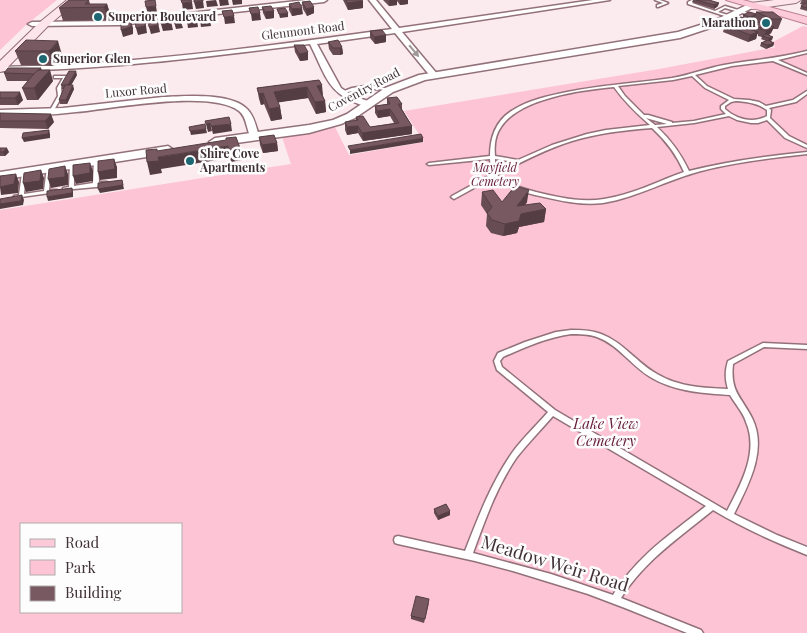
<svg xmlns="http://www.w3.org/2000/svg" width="807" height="633" font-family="'Playfair Display',serif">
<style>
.green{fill:#fdc4d5;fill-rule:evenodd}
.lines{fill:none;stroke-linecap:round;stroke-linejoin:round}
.service-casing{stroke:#93717a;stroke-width:3}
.minor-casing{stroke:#93717a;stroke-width:3}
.tertiary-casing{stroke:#93717a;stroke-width:3}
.secondary-casing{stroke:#93717a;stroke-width:2}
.primary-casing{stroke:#b97e90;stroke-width:2}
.service{fill:#fff;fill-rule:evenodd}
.minor{fill:#fff;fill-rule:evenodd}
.tertiary{fill:#fff;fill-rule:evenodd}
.secondary{fill:#fee5ec;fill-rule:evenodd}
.primary{fill:#fccad9;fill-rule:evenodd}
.wall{fill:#674c53}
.shaded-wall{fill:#543e44}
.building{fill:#785861;stroke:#543e44}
.oneway{fill:#a0989a}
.poi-dot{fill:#1c6772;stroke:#fdfdfd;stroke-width:2}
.labels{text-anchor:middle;stroke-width:5;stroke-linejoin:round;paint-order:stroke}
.far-poi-label{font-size:12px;font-weight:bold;fill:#403136;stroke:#fdfdfd;text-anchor:start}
.far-street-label{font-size:12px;fill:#403136;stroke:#fdfdfd}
.far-park-label{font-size:12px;font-style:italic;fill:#651b39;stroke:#fdfdfd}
.park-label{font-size:15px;font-style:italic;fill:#651b39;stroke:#fdfdfd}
.near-street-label{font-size:18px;fill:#403136;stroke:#fdfdfd}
</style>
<rect width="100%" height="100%" fill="#fbebef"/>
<g class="green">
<polygon points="0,0 57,0 26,25 0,50"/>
<path d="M 803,26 L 807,27 L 807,633 L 0,633 L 0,210 L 291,164 L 282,137 L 335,127 L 349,155 L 424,142 L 404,111 L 659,69 L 776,47 L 769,44 ZM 21,524 L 181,524 L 181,612 L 21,612 Z"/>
</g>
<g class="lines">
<g class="service-casing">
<g id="service">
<polygon points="655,0 660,0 668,3 658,7 657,7 657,5 663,3"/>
<polygon points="692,0 696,0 692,3 715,11 725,6 755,15 753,16 725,8 718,12 744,20 745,21 743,22 688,4 688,2"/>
<path d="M 807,51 L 807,53 L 778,60 L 807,73 L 807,75 L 773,61 L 732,66 L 695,75 L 707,86 L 734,99 L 749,100 L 759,102 L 766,106 L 793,100 L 807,91 L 807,94 L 796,102 L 769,108 L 771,110 L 770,118 L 789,136 L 807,145 L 807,148 L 785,138 L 767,120 L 758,123 L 751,123 L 737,120 L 729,116 L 694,123 L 657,127 C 671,140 681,154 689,171 C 728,161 767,156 807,152 L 807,154 C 772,158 736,162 701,171 C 669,179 636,198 603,203 C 581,206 557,200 535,195 C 521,191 505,188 494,177 L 454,199 L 451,197 L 452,196 L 492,174 L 491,172 L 490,159 L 429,165 L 427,164 L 429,163 L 490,156 C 490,137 496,120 513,110 C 529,100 548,96 567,92 C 602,85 637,83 672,78 C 690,75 707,68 724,65 C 752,60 780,58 807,51 ZM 692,76 L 705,88 L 729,100 L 721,106 L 721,109 L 726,114 L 694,121 L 672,123 L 672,122 L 648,115 L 644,115 L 625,96 L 618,86 L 673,80 ZM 614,87 C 624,101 636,113 650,125 L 606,130 L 587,134 L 552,145 L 518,160 L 495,156 C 494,146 495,135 501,127 C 520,98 582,90 614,87 ZM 736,101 C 748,102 757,103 767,110 L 767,116 C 753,124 736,119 725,109 L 725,106 L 731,102 ZM 646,118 L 667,124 L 655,125 ZM 652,128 C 667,142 676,154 684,172 C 658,181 632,195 604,199 C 581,203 557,197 536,192 C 522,188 508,185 497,175 C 521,162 546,149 572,141 C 598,133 625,130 652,128 ZM 495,159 L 514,162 L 495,172 Z"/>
<polygon points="54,76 66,76 68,77 61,88 62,96 53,112 51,113 49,112 58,96 57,88 63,78 54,78"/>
<path d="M 365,86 L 377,86 L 391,90 L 389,91 C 372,87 358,89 341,94 L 339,93 L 352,88 Z"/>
<polygon points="94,160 96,160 98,161 99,182 107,182 107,184 96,187 63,190 63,188 69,187 70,164 72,163 74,164 74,186 93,183"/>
<polygon points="47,167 51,167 51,168 49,190 57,190 57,192 14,198 14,196 19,195 22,173 24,172 26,173 24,194 44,191"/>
<path d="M 571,330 C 581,330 591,330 601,334 C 623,342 637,363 657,374 C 679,387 704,388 728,389 C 725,380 725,370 728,361 L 763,343 L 807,345 L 807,349 L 764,347 L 733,364 C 730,392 741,396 752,418 C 768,450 748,485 734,514 L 777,535 L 807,547 L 807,555 C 774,542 743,528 713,510 C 680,537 644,561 621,598 L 701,630 L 703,633 L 687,633 L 625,608 L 588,594 L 513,571 L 475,561 L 398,544 L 395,543 L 394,540 L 395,537 L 398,536 L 465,551 C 478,518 491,483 512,453 C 522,439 536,426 548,412 L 497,370 L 494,361 L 498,353 L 525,342 L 556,332 ZM 571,334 C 579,334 589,334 597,337 C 619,345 632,367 652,378 C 676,392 704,393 730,395 C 735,404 743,412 746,422 C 759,452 741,484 727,511 L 555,410 L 502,367 L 500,361 L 503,357 C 525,347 546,338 571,334 ZM 553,416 L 706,506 C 671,534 637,556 613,595 L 551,574 L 473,553 C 485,520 497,486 517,457 C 528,443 541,430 553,416 Z"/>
</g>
</g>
<g class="minor-casing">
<g id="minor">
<polygon points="306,0 327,0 324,2 119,25 32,26 28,24 32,22 119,21"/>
<path d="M 369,0 L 376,0 L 399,28 L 593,0 L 610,0 L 402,32 L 438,75 L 434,77 L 431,77 L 395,33 L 317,44 L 341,88 L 353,96 L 371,102 L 371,106 L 368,107 C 328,96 327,78 310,44 C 206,57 104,70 0,71 L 0,67 C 131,65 262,47 392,29 Z"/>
<path d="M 163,97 C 185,96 233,92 248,110 C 255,118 256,127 259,136 L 254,139 L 251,138 C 246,129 247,117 239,111 C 210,89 112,109 76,112 C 51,115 25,116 0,116 L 0,110 L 63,108 Z"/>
</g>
</g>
<g class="tertiary-casing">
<g id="tertiary">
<polygon points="749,4 756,6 719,25 680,38 425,80 393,92 355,118 341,124 309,133 215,146 209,142 215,138 309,125 333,120 347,114 385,88 419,75 678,32 713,21"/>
<polygon points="168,146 174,150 172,153 0,180 0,172"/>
</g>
</g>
<g class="secondary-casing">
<g id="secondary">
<polygon points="67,0 78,0 48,26 4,71 0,72 0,61 40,22"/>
<polygon points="774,0 801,0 796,3 752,9 747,6 752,3"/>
</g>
</g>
<g class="primary-casing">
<polygon id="primary" points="726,0 743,0 807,17 807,24"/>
</g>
<use href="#service" class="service"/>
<use href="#minor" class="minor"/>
<use href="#tertiary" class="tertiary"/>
<use href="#secondary" class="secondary"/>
<use href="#primary" class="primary"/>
</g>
<g class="wall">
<polygon points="69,0 89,0 90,4 107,4 111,17 108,20 63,21 59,8"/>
<polygon points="343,0 361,0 363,8 348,10"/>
<polygon points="383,0 408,0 408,4 400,5 397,1 397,5 389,6"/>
<polygon points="693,0 709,0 718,6 714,9 692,2"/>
<polygon points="802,0 807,0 807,11 800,9 801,6 803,5 800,4"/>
<polygon points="302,2 314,13 307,16 303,9"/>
<polygon points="289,4 303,14 292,16 289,10"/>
<polygon points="262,7 274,11 274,18 266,19 263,13"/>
<polygon points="756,12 782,19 778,29 773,29 771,33 769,35 772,40 770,41 774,43 773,46 766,49 760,46 761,43 766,41 761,39 762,37 758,36 758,34 757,34 756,39 748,42 723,32 725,25 734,23 734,20 743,18 743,15 755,18 751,20 754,21"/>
<polygon points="370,31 386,35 386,42 375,44 370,38"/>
<polygon points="26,40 62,55 53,66 21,65 15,51"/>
<polygon points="328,42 342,47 343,54 340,55 333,55 329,49"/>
<polygon points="294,45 308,60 300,61 295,52"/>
<polygon points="41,68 42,70 53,81 38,100 27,100 22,88 28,81 7,81 4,73"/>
<polygon points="77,75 71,85 74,89 67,104 60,104 59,100 64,89 62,89 61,85"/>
<polygon points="319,80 323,96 325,101 326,112 316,114 308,98 278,102 280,107 282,119 271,121 264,104 261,105 259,99 257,88"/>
<polygon points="0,92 23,100 18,105 0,105"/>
<polygon points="387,98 402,104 402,109 412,126 412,134 363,141 358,133 347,135 345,130 345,122 356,121 356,117 370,127 394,123 390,116 378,118 375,113 375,106 387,104"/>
<polygon points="0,113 54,122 48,129 0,128"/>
<polygon points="259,137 277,143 278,151 263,153 260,145"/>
<polygon points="0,148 9,152 5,156 0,156"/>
<polygon points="482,192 502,202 527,202 525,205 546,209 544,222 519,227 517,233 503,236 491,233 486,226 487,214 481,205"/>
<polygon points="434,509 450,515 438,520 434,513"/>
<polygon points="429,603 424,623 411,619 411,616"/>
</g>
<g class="shaded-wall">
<polygon points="216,0 218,6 207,7 206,1"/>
<polygon points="219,0 228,0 229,5 220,6"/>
<polygon points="232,0 242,0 242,4 233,5"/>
<polygon points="389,0 397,0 397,5 389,6"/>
<polygon points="400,0 408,0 408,4 400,5"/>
<polygon points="203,1 204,8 196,9 194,2"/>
<polygon points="363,1 363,8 348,10 347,3"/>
<polygon points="192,2 193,9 183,10 182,3"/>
<polygon points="719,3 718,6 714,9 714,5"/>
<polygon points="107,4 111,17 108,20 104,7"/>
<polygon points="156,6 157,13 148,14 146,7"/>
<polygon points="314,7 314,13 307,16 306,9"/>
<polygon points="302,8 303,14 292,16 292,9"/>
<polygon points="274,11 274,18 266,19 265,12"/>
<polygon points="260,13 261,20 252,21 251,14"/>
<polygon points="288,13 288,17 280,18 279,14"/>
<polygon points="756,14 755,18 749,21 750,17"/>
<polygon points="234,16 235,23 225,24 224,17"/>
<polygon points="170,17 173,30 163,31 161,24"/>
<polygon points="157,18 160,32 151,34 149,27"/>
<polygon points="145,19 147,33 138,35 136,28"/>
<polygon points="210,19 211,26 201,27 200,20"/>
<polygon points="197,20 198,27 188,28 187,21"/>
<polygon points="131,21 133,28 133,34 123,37 121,30"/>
<polygon points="174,22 181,22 183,28 176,29"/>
<polygon points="774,27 771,33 766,37 764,37 766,31"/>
<polygon points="758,32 756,39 748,42 750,35"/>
<polygon points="386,35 386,42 375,44 374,37"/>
<polygon points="773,37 772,40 768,42 769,38"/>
<polygon points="58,41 62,55 53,66 49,51"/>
<polygon points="774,43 773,46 766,49 768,45"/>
<polygon points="342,47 343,54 340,55 340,48"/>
<polygon points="308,52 308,60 300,61 299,54"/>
<polygon points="50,70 53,81 38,100 34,88"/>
<polygon points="76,71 77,75 69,89 68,85"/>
<polygon points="73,85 74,89 67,104 66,100"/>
<polygon points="322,85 323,96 317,86"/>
<polygon points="307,87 308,98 275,103 274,92"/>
<polygon points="20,92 23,100 18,105 15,98"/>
<polygon points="263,93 264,104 261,105 259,94"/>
<polygon points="325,101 326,112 316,114 315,102"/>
<polygon points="280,107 282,119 271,121 269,109"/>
<polygon points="390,109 390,116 378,118 377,111"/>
<polygon points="51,114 54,122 48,129 45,121"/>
<polygon points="210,123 212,131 208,132 206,124"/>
<polygon points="231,124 232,131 213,134 211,126"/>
<polygon points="358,126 358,133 347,135 347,127"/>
<polygon points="412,126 412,134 363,141 362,133"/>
<polygon points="206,129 207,133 191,135 190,131"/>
<polygon points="49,130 50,134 50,138 24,142 22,138"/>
<polygon points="423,138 423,142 350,154 350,150"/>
<polygon points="277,143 278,151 263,153 262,145"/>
<polygon points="228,146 230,158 161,169 162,173 150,175 147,162 159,157"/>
<polygon points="7,148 9,152 5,156 3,152"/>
<polygon points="240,148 242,160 231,162 229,150"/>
<polygon points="114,159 117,167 117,178 100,180 98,172"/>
<polygon points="90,163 93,171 93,181 76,184 73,176"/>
<polygon points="65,166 68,174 68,185 51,188 48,179"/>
<polygon points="41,170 44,178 43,189 26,192 23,183"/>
<polygon points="16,174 19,182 18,193 1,195 0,187"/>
<polygon points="122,180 124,189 100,193 98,189"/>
<polygon points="72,188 73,192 73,197 48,201 47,197"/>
<polygon points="529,190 527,202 516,219 517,206"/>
<polygon points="22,195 24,200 23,205 0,209 0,204"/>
<polygon points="546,209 544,222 519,227 517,233 503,236 505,224 521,214"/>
<polygon points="450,511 450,515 438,520 438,516"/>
</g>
<g class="building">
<polygon points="69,0 89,0 85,4 107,4 104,7 59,8"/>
<polygon points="155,0 156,6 146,7 145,1"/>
<polygon points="181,0 191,0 192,2 182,3"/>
<polygon points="194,0 203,0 203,1 194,2"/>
<polygon points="346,0 361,0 363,1 347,3"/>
<polygon points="696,0 709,0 719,3 714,5"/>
<polygon points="310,1 314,7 306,9 302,2"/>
<polygon points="299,2 302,8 292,9 289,4"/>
<polygon points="806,3 807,3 807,8 801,6"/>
<polygon points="271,6 274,11 265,12 262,7"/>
<polygon points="258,7 260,13 251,14 249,8"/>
<polygon points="285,8 288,13 279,14 277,9"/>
<polygon points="232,10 234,16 224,17 222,11"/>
<polygon points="749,12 756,14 750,17 743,15"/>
<polygon points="756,12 773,12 782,19 772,19"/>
<polygon points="208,13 210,19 200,20 198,14"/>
<polygon points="195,14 197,20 187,21 186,15"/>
<polygon points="173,16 180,16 181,22 174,22"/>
<polygon points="170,17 171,23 161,24 161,18"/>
<polygon points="741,17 774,27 766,31 760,29 762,28 734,20"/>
<polygon points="157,18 158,25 149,27 148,19"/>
<polygon points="145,19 145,26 136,28 135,20"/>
<polygon points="121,21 131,21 131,27 121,30"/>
<polygon points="732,23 758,32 750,35 725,25"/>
<polygon points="382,30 386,35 374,37 370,31"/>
<polygon points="766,34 773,37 769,38 762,36"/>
<polygon points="26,40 58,41 49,51 15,51"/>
<polygon points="338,40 342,47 340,48 333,48 328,42"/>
<polygon points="768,40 774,43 768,45 761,43"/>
<polygon points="294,45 304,45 308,52 299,54"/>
<polygon points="8,68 41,68 34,74 4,73"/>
<polygon points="38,70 50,70 34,88 22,88 32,76"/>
<polygon points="69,71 76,71 68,85 61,85"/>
<polygon points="319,80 322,85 317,86 325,101 315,102 307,87 274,92 280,107 269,109 263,93 259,94 257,88"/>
<polygon points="65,85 73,85 66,100 59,100"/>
<polygon points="0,92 20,92 15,98 0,98"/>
<polygon points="397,97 402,104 398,104 412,126 362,133 358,126 347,127 345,122 358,120 356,117 363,116 370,127 399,123 390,109 377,111 375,106 390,104 387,98"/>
<polygon points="0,113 51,114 45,121 0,121"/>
<polygon points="229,117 231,124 211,126 210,123 206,124 205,121"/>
<polygon points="205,124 206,129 190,131 189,127"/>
<polygon points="49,130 48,134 22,138 23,133"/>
<polygon points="421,134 423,138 350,150 348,146"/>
<polygon points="274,135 277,143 262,145 259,137"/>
<polygon points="236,137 240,148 229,150 228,146 158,157 159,161 147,162 146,150 157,149 157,151 226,140 226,138"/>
<polygon points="0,148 7,148 3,152 0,152"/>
<polygon points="114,159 115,169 98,172 98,161"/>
<polygon points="90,163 90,173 73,176 73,165"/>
<polygon points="65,166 65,177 48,179 49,169"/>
<polygon points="41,170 40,181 23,183 24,173"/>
<polygon points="16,174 14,184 0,187 0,176"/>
<polygon points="122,180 123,185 98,189 98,183"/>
<polygon points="515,186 529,190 517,206 540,203 546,209 521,214 519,221 505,224 492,220 487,213 492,207 482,192 493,190 502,202"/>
<polygon points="72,188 72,193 47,197 47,191"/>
<polygon points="22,195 21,201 0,204 0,199"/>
<polygon points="446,504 450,511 438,516 434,509"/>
<polygon points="416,596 429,599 425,619 411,616"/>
</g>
<defs><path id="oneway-solid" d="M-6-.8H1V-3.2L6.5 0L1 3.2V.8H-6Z" transform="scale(1.25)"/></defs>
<use class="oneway" href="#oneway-solid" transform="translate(414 51) rotate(50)"/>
<g class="poi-dot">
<circle cx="98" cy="17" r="5"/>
<circle cx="766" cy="23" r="5"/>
<circle cx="43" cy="59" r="5"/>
<circle cx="190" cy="161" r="5"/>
</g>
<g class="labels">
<g class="far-poi-label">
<text x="108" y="21">Superior Boulevard</text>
<text x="756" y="27" text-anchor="end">Marathon</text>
<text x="53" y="63">Superior Glen</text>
<text x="200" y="158">Shire Cove<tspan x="200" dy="14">Apartments</tspan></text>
</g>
<g class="far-street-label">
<text transform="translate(303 31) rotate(-7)" y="4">Glenmont Road</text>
<text transform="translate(364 90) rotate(-28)" y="4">Coventry Road</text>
<text transform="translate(136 91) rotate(-5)" y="4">Luxor Road</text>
</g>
<g class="far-park-label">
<text x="495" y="172">Mayfield<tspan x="495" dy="14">Cemetery</tspan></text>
</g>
<g class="park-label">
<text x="606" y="429">Lake View<tspan x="606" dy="17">Cemetery</tspan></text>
</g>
<g class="near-street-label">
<text transform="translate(555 564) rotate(17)" y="6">Meadow Weir Road</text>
</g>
</g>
<rect x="20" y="523" width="162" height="90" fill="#fdfdfd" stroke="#b1abad"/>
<rect x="30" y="539" width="25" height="8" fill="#fccad9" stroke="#b1abad"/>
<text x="65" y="548" font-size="15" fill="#403136">Road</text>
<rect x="30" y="560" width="25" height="15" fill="#fdc4d5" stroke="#b1abad"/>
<text x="65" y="573" font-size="15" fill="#403136">Park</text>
<rect x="30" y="586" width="25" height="15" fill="#785861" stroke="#b1abad"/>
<text x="65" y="598" font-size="15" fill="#403136">Building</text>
</svg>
